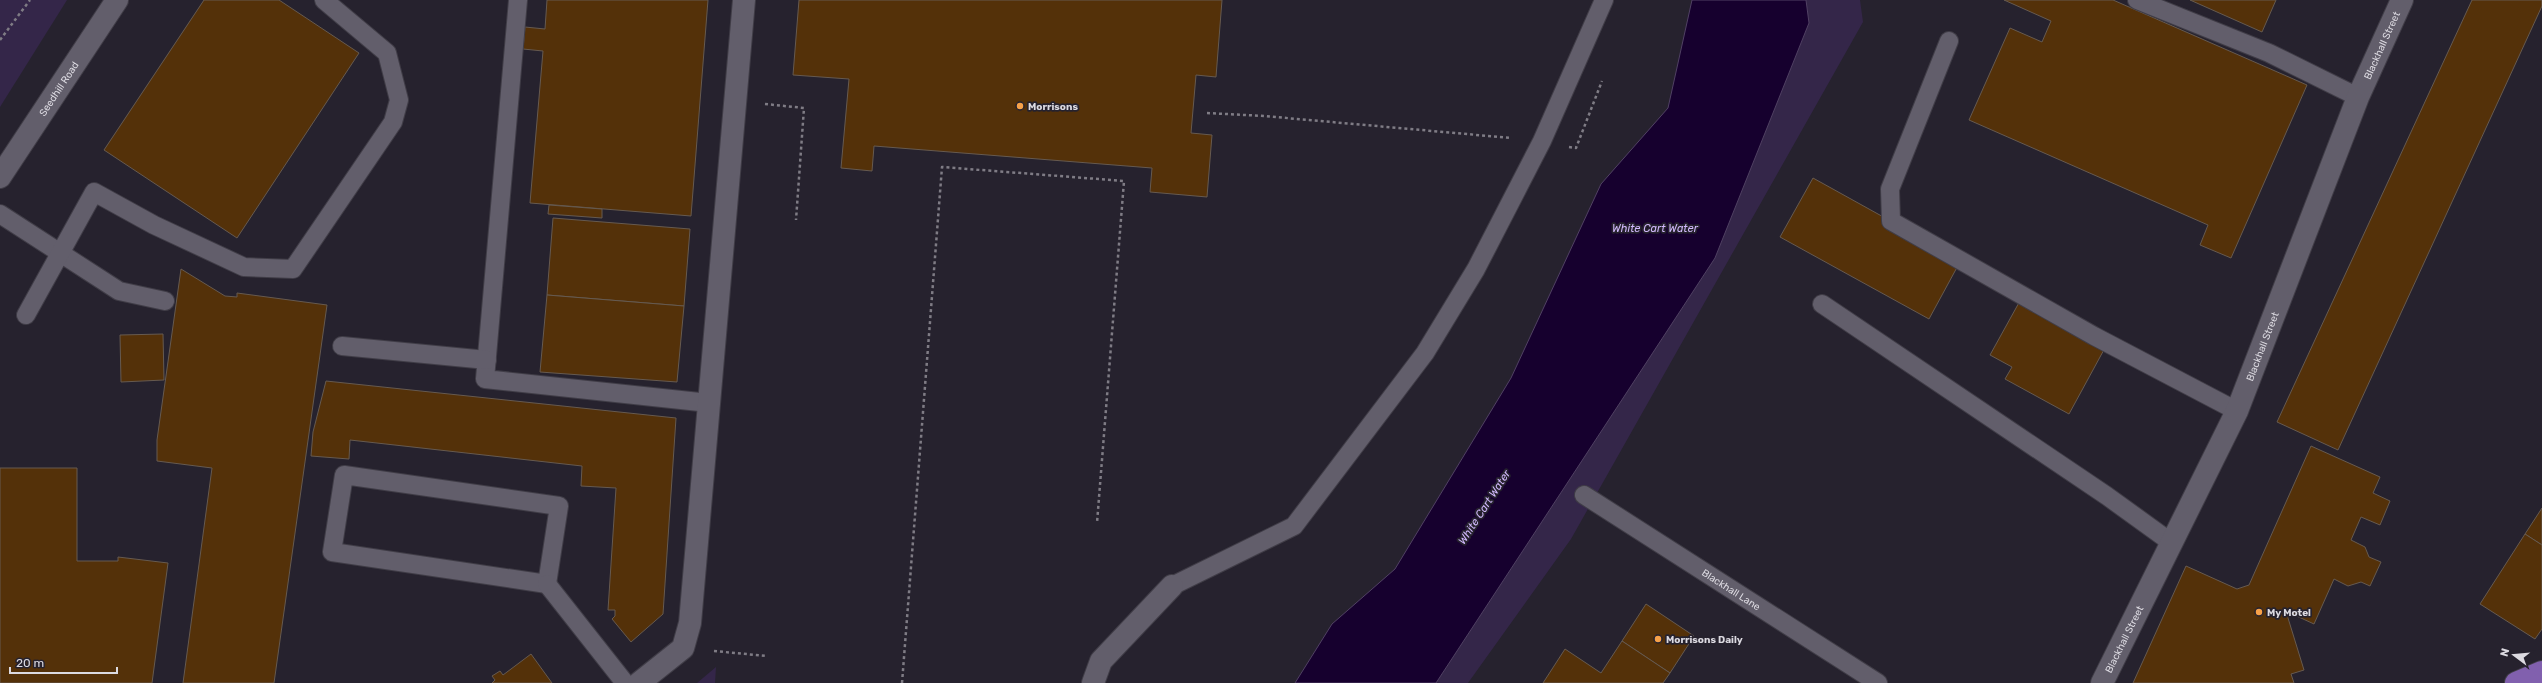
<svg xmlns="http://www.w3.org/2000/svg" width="2542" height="683" font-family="Rubik,sans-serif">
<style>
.green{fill:#342649}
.water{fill:#16002e;stroke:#514164}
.building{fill:#543109;stroke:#665a50}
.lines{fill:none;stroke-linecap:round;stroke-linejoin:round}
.service-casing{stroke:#403d47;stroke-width:20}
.minor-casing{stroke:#403d47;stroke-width:24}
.tertiary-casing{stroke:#403d47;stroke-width:24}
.primary-casing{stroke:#403d47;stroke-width:24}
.path{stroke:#7f7c85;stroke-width:2.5;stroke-dasharray:3 3;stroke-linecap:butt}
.service{stroke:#625e6b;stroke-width:18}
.minor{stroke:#625e6b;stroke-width:22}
.tertiary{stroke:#625e6b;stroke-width:22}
.primary{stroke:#8160ae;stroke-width:22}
.poi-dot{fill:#f7a149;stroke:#26222e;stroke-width:1.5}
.labels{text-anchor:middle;stroke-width:3.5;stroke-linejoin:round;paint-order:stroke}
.street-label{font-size:10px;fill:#dcdae1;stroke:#26222e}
.poi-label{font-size:10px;font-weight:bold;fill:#dcdae1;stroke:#26222e;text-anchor:start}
.water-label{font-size:11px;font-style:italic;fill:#d2b9fd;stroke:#26222e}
</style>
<rect width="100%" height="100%" fill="#26222e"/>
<g class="green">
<polygon points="0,0 67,0 0,107"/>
<polygon points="1806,0 1860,0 1863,22 1571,539 1468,683 1436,683 1715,258 1809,23"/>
<polygon points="716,667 715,683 697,683"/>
</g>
<polygon class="water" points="1692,0 1806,0 1809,23 1715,258 1436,683 1295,683 1332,624 1395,569 1511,378 1601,184 1668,108"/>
<g class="building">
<polygon points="204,0 279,0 359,53 237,238 104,150"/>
<polygon points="547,0 708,0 691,216 530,203 543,51 523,49 525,27 545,29"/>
<polygon points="799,0 1222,0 1216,77 1196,75 1191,133 1212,135 1207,197 1150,192 1152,168 874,146 872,171 841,168 849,79 793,75"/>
<polygon points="2004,0 2113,0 2307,85 2231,258 2200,245 2208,225 1969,120 2010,28 2042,42 2051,21"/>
<polygon points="2190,0 2276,0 2262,32"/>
<polygon points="2472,0 2542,0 2542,6 2338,450 2277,422"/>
<polygon points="1813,178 1961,260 1929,319 1780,237"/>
<polygon points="549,205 602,209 602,218 548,214"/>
<polygon points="553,218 690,229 684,306 547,295"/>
<polygon points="181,269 225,296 237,297 237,293 327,305 274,683 183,683 212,468 157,461 157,440"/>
<polygon points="547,295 684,306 677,382 540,372"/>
<polygon points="2021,299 2106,346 2069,414 2005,379 2012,367 1990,355"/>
<polygon points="163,334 164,380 121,382 120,335"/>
<polygon points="326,381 676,418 663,614 631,642 612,619 615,616 615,610 608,610 616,488 581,486 582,466 350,440 349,459 311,456 313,432"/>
<polygon points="2311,446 2380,477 2373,493 2390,501 2380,525 2361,517 2351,540 2365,547 2369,557 2381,562 2370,586 2361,582 2348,586 2334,579 2314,624 2290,613 2288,618 2304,670 2291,674 2294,683 2133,683 2186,566 2237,589 2249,585"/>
<polygon points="0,468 77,468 77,561 118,561 118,557 168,563 152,683 0,683"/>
<polygon points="2542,508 2542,545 2525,534"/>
<polygon points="2525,534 2542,545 2542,629 2535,639 2480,604"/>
<polygon points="1646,604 1694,636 1670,673 1622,641"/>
<polygon points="1622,641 1670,673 1663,683 1543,683 1565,649 1601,673"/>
<polygon points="531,654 552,683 492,683 495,680 492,676 500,671 503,675"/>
</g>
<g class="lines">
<g class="service-casing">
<g id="service">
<polyline points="518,0 485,379 709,403"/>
<polyline points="2137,0 2269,53 2358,97"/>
<polyline points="1949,41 1890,189 1891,221 2094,336 2237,411"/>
<polyline points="0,214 119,291 165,301"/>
<polyline points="1822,304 2107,496 2172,543"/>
<polyline points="26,315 94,192 154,225 244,267 293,269 393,122 399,100 387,53 324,0"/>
<polyline points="342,346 487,360"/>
<polygon points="344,475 559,506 547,584 332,552"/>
<path id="s1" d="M 1584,495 L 1878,683"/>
<polyline points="547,584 625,683"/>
<polyline points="1172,586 1294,526 1425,353 1476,269 1542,141 1604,0"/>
</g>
</g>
<g class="minor-casing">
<g id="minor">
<polyline points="639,683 683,648 690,623 744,0"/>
<polyline points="1093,683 1101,661 1172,586"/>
<path id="s2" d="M 2102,683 L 2237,411 L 2358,97 L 2402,0"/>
</g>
</g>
<g class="tertiary-casing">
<g id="tertiary">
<path id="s3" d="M 0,177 L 117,0"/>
</g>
</g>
<g class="primary-casing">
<polyline id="primary" points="2516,683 2542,672"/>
</g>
<g class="path">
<polyline points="0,40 30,0"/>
<polyline points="765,104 804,108 796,220"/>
<polyline points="1207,113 1264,116 1511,138"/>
<polyline points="1569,147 1576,148 1602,81"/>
<polyline points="714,651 767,656"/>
<polyline points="902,683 942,167 1124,181 1097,523"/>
</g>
<use href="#service" class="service"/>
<use href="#minor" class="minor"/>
<use href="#tertiary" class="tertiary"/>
<use href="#primary" class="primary"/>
</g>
<g class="poi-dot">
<circle cx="1020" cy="106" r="4"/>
<circle cx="2259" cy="612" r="4"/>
<circle cx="1658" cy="639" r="4"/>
</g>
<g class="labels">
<g class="street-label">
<text dy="4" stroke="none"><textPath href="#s2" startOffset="697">Blackhall Street</textPath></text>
<text dy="4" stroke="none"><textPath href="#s3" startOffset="106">Seedhill Road</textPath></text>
<text dy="4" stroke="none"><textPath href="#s2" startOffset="373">Blackhall Street</textPath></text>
<text dy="4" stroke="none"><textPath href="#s1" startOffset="175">Blackhall Lane</textPath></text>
<text dy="4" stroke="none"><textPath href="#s2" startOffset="49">Blackhall Street</textPath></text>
</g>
<g class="poi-label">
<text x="1028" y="110">Morrisons</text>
<text x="2267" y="616">My Motel</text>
<text x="1666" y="643">Morrisons Daily</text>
</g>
<g class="water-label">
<text x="1655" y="232">White Cart Water</text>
<text transform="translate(1484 507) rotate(-57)" y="4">White Cart Water</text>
</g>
</g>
<g transform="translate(2514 655) rotate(286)" stroke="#26222e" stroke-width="3" paint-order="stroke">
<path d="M0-3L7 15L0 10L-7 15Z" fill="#dcdae1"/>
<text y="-6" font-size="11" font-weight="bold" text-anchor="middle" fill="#dcdae1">N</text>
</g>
<path d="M10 667v6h107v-6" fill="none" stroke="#dcdae1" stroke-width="2"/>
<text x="16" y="667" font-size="12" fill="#dcdae1" stroke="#26222e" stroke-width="3" paint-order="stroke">20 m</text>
</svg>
